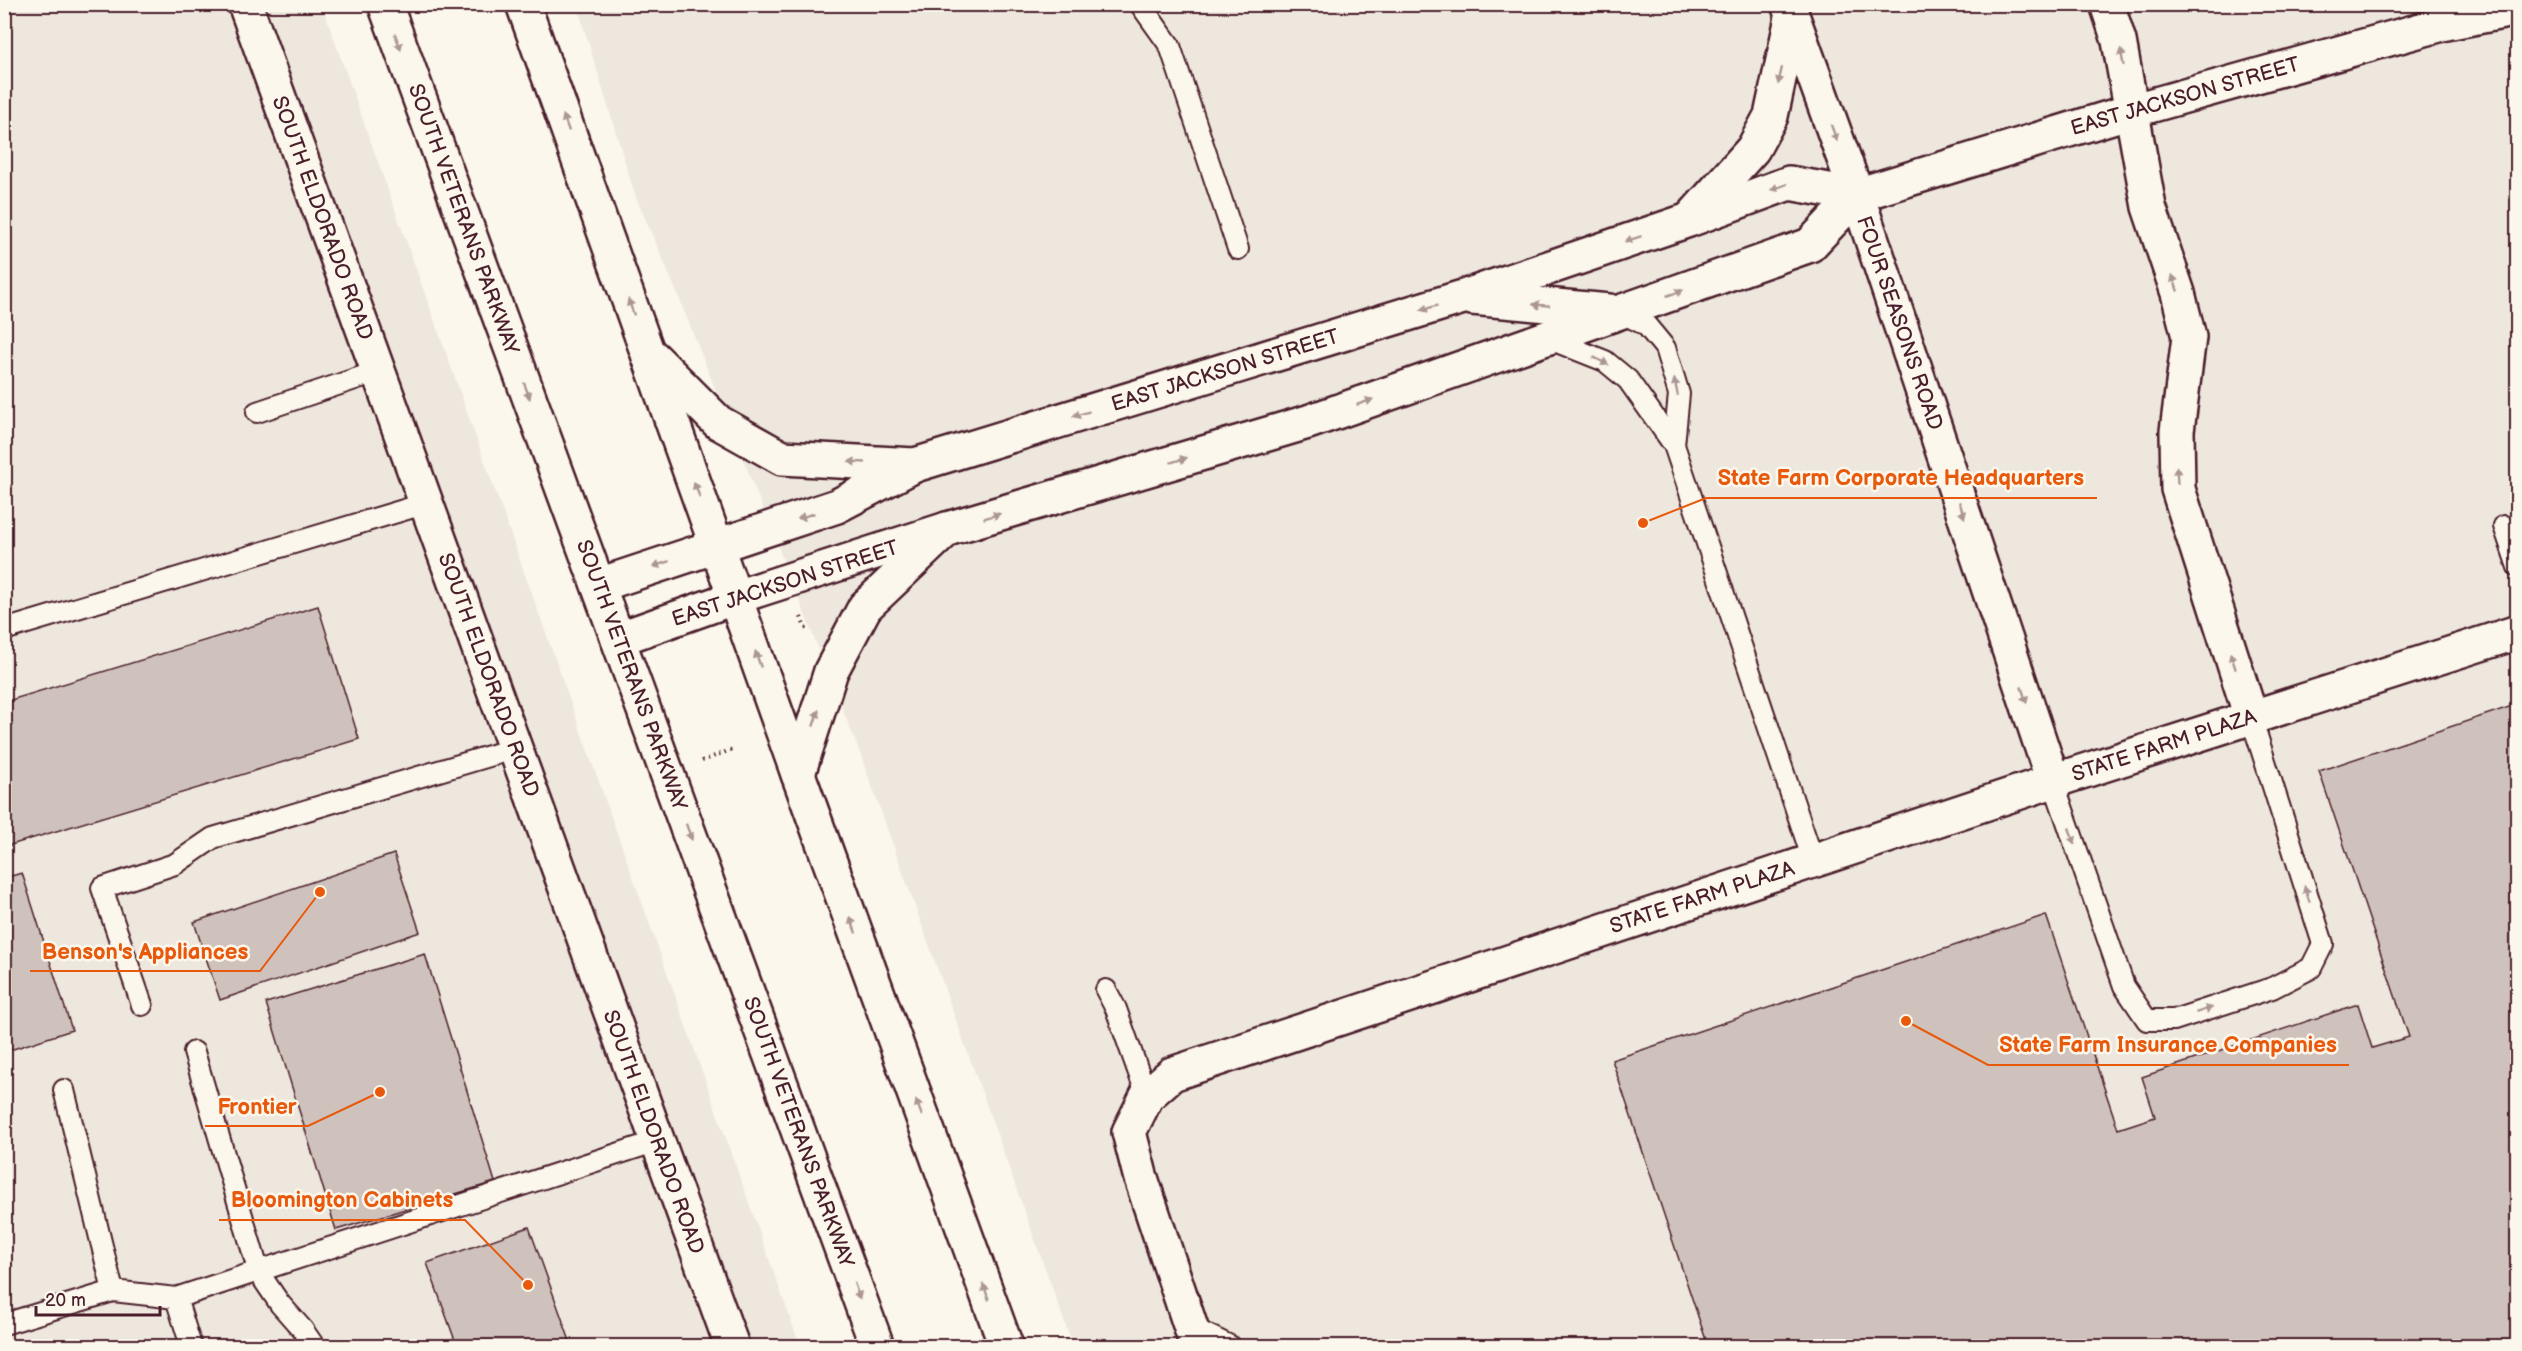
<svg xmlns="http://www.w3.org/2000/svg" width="2522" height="1351" font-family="'Balsamiq Sans',sans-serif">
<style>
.built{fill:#eee7de}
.building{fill:#cfc2bc;stroke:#4a1f2b;stroke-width:1.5}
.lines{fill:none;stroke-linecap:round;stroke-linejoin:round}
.service-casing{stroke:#4a1f2b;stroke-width:24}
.minor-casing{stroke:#4a1f2b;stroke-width:38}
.tertiary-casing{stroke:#4a1f2b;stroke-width:38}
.trunk-casing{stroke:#4a1f2b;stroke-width:38}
.path{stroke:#4a1f2b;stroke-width:4;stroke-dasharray:1.5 4.5;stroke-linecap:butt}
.service{stroke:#fbf7ec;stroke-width:20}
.minor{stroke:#fbf7ec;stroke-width:33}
.tertiary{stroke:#fbf7ec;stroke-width:33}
.trunk{stroke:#fbf7ec;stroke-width:33}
.oneway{fill:#ab9695}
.labels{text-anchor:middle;stroke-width:5;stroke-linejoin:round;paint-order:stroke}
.street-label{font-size:21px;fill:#4a1f2b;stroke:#fbf7ec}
.leader{fill:none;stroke:#e8590c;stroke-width:2}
.callout-dot{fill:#e8590c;stroke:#fbf7ec;stroke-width:2}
.callout-label{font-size:22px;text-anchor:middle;font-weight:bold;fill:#e8590c;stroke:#fbf7ec;stroke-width:5;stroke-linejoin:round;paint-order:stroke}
</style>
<rect width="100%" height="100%" fill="#fbf7ec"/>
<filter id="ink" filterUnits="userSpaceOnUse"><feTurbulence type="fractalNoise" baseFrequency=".0167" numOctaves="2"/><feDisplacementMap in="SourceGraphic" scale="12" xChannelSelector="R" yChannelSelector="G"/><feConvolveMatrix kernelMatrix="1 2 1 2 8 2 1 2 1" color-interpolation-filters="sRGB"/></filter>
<g filter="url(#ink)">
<g class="built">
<polygon points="5,5 322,5 800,1346 5,1346"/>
<polygon points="577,5 2517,5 2517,1346 1073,1346 860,753 677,293 635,195"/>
</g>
<g class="building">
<polygon points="318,606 359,739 4,847 4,702"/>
<polygon points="2518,704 2518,1346 1708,1346 1612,1060 2046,915 2118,1129 2155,1117 2142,1077 2358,1004 2372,1048 2409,1037 2319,771"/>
<polygon points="394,854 420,932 220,1000 194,922"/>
<polygon points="22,873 72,1030 4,1052 4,878"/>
<polygon points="425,954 495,1182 336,1230 266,1003"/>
<polygon points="529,1227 570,1341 554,1346 457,1346 427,1263"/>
</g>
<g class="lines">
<g class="service-casing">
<g id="service">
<polyline points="1140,4 1170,46 1238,249"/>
<polyline points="1620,312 1646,325 1665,348 1679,394 1674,445"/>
<polyline points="1547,338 1605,361 1628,380 1674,445 1813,860"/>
<polyline points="257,412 379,371"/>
<polyline points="2504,526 2518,567"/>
<polyline points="4,630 427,503"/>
<polyline points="2053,781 2124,986 2147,1020 2174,1020 2272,988 2311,968 2323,944 2251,717"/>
<polyline points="1106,990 1116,1009 1147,1096"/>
<polyline points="142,1005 102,888 175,864 213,838 516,748"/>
<polyline points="194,1052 259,1273 280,1304 303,1330 314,1346"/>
<polyline points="113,1291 176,1298 191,1346"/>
<polyline points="176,1298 657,1141"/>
<polyline points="4,1324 113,1291 64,1090"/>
<polyline points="1191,1327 1230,1346"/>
</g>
</g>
<g class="minor-casing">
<g id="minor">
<polyline points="245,4 732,1346"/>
<polyline points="1788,4 1857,195 2053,781"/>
<polyline points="2107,4 2119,41 2149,207 2178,293 2189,337 2177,431 2178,489 2251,717"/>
<polyline points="1197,1346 1140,1175 1129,1132 1147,1096 1172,1074 2053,781 2518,632"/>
</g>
</g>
<g class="tertiary-casing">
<g id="tertiary">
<polyline points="1692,217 1753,149 1771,116 1792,18"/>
<polyline points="1472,298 1609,311"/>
<polyline points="599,585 837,506 915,465 1463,297 1689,220 1789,183 1857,195 2131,111 2446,23 2518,9"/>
<polyline points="618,639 736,597 947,529 1308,422 1810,245 1857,195"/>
</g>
</g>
<g class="trunk-casing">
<g id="trunk">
<polyline points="385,4 877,1346"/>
<polyline points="523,4 798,774 1006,1346"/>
<polyline points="653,357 718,422 782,458 915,465"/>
<polyline points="798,774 831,671 865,607 947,529"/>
</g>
</g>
<g class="path">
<polyline points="801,617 805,628 809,630"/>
<polyline points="702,761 733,749"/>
</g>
<use href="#service" class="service"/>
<use href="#minor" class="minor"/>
<use href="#tertiary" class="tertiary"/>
<use href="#trunk" class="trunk"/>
</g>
<defs><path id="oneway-solid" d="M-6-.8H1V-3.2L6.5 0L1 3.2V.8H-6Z" transform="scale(1.5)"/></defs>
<g class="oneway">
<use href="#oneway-solid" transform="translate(398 42) rotate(70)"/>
<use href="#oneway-solid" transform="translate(2122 57) rotate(-100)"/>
<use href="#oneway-solid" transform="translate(1780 76) rotate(103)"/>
<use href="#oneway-solid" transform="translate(566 123) rotate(-110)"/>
<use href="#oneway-solid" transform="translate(1834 133) rotate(70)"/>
<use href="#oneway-solid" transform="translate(1779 187) rotate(160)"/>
<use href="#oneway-solid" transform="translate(1633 239) rotate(162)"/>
<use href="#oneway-solid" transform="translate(2175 283) rotate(-109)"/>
<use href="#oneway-solid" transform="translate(1675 293) rotate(-19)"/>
<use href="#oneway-solid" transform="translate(1541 305) rotate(-175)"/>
<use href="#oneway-solid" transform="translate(631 307) rotate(-110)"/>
<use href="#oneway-solid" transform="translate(1429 308) rotate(163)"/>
<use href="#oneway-solid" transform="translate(1601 361) rotate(27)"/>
<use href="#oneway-solid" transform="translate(1676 387) rotate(-102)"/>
<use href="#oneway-solid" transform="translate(527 391) rotate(70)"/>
<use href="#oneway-solid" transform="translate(1365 402) rotate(-19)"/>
<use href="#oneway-solid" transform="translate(1081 414) rotate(163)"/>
<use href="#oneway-solid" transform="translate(1179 460) rotate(-17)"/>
<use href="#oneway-solid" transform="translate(857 462) rotate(-177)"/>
<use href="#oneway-solid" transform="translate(2177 475) rotate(-93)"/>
<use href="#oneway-solid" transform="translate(697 490) rotate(-110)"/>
<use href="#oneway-solid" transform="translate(1962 510) rotate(72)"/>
<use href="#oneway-solid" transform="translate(806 516) rotate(162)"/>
<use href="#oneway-solid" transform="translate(992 516) rotate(-17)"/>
<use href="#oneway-solid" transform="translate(661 564) rotate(162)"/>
<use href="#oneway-solid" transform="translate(758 659) rotate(-109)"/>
<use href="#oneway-solid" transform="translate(2233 661) rotate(-108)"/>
<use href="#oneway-solid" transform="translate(2024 695) rotate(72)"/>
<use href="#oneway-solid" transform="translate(816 718) rotate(-72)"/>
<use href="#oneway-solid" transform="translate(689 832) rotate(70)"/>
<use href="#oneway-solid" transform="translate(2072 836) rotate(71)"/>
<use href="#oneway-solid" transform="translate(2307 894) rotate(-108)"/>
<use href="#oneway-solid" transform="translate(853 925) rotate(-110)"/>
<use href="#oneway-solid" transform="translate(2204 1010) rotate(-18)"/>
<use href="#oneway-solid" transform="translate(919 1108) rotate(-110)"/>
<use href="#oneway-solid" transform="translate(857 1291) rotate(70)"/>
<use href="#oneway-solid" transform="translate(986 1292) rotate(-110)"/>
</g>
</g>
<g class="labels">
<g class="street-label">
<text transform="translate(2185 96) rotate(-16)" y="7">EAST JACKSON STREET</text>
<text transform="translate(323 218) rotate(70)" y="7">SOUTH ELDORADO ROAD</text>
<text transform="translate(464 219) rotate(70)" y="7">SOUTH VETERANS PARKWAY</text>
<text transform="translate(1900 323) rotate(71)" y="7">FOUR SEASONS ROAD</text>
<text transform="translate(1225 370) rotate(-17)" y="7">EAST JACKSON STREET</text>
<text transform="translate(785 583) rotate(-18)" y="7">EAST JACKSON STREET</text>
<text transform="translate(489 675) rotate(70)" y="7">SOUTH ELDORADO ROAD</text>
<text transform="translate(632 675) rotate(70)" y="7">SOUTH VETERANS PARKWAY</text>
<text transform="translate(2164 745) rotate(-18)" y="7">STATE FARM PLAZA</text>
<text transform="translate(1702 897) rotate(-18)" y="7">STATE FARM PLAZA</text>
<text transform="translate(654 1132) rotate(70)" y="7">SOUTH ELDORADO ROAD</text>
<text transform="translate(799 1132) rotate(70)" y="7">SOUTH VETERANS PARKWAY</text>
</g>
</g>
<path class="leader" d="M1643 523L1706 498H2097M320 892L260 971H30M1906 1021L1988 1065H2349M380 1092L308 1126H205M528 1285L465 1220H219"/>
<g class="callout-dot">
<circle cx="1643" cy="523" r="6"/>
<circle cx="320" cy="892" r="6"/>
<circle cx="1906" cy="1021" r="6"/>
<circle cx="380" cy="1092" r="6"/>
<circle cx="528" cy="1285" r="6"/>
</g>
<g class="callout-label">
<text x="1901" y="485">State Farm Corporate Headquarters</text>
<text x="145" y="959">Benson's Appliances</text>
<text x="2168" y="1052">State Farm Insurance Companies</text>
<text x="257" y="1114">Frontier</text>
<text x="342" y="1207">Bloomington Cabinets</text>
</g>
<rect width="2522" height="1351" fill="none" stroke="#fbf7ec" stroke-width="24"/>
<rect x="12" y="12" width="2498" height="1327" fill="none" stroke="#4a1f2b" stroke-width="2" filter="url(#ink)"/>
<path d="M36 1306v9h124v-9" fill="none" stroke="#4a1f2b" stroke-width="3"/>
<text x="45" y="1306" font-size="18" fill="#4a1f2b" stroke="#fbf7ec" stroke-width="4.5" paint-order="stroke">20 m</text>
</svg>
